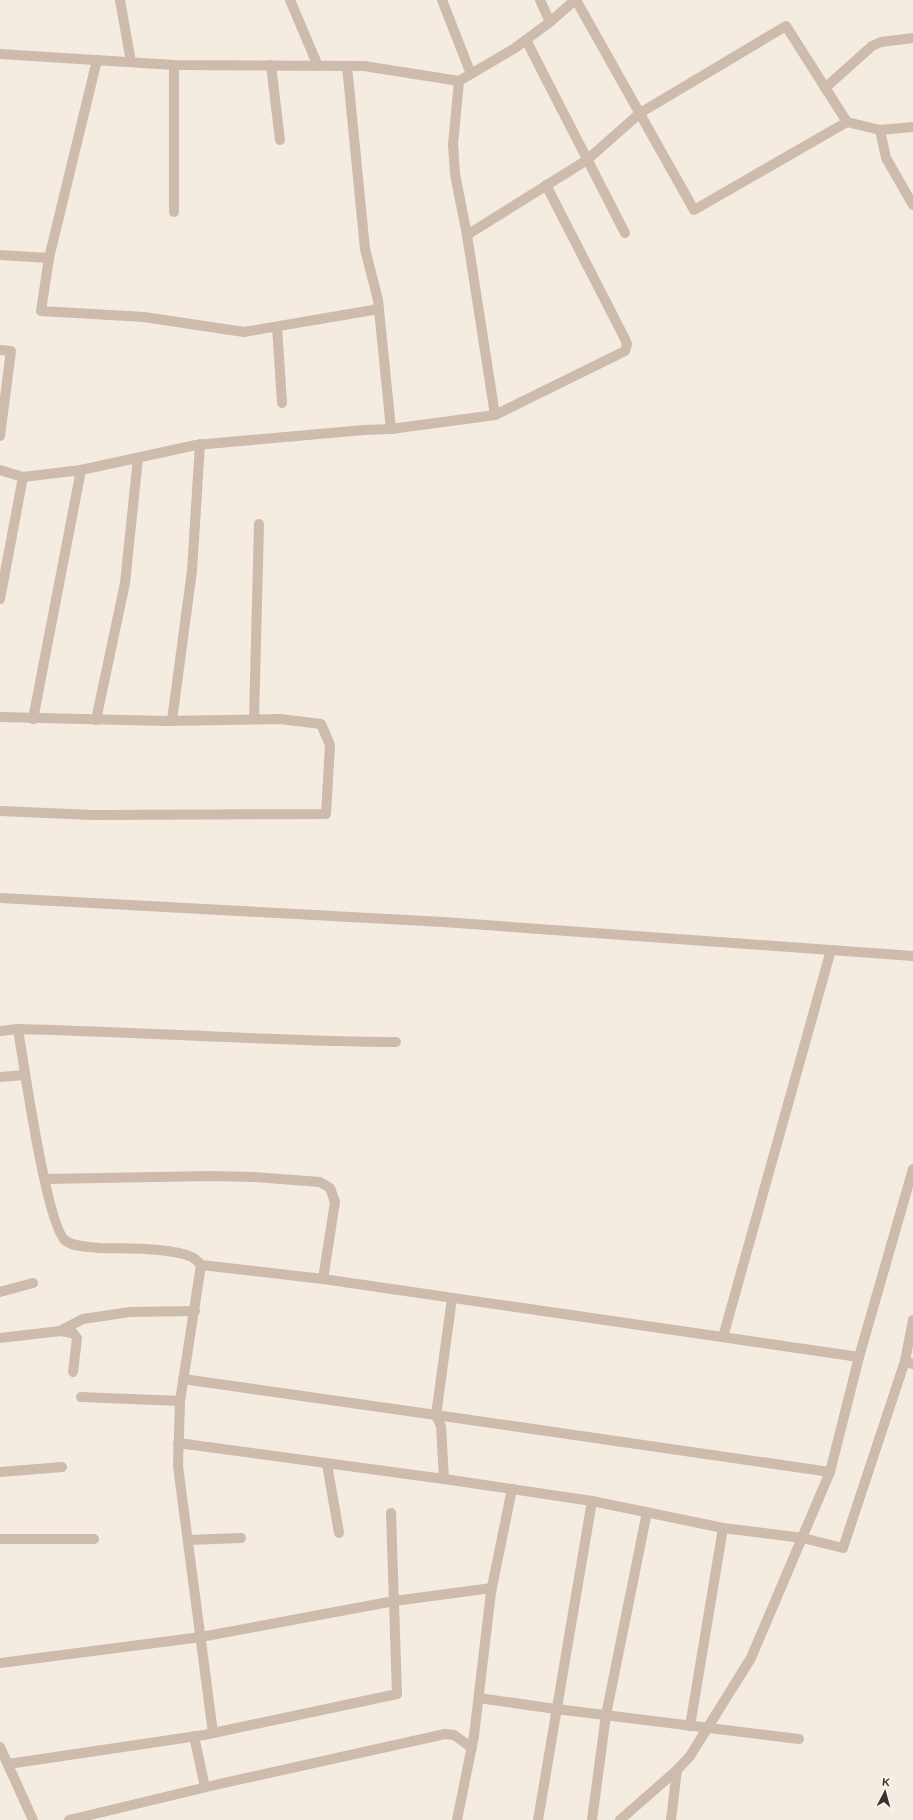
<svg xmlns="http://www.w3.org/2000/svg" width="913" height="1820" font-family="Arial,sans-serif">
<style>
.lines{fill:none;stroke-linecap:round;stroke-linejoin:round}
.minor{stroke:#cdbbac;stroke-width:10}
</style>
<rect width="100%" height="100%" fill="#f4ebe1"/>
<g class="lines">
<g class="minor">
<polyline points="120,0 131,62"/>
<polyline points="290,0 318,66"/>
<polyline points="442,0 471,74"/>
<polyline points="540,0 550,22"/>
<polyline points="576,0 694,210 847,122 880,130 913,127"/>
<polyline points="526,40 625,233"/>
<polyline points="0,54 174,65 364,66 459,81 515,48 550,22 575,0"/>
<polyline points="174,65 174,212"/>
<polyline points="271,65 280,140"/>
<polyline points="347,66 365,249 378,300 391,429"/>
<polyline points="459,81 453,144 455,174 467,235 495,415"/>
<polyline points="825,88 872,46 881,42 913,38"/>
<polyline points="880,130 886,158 913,205"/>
<polyline points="467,235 587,160 640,113 786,26 847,122"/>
<polyline points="0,255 49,258 97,60"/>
<polyline points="49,258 41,311 144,317 244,332 379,309"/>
<polyline points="277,327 282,403"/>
<polyline points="0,350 11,351 0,436"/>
<polyline points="0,470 23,477 81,470 196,445 364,430 391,429 495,415 625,351 627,344 624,337 546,185"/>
<polyline points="0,599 23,477"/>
<polyline points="0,717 166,721 280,719 321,724 330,745 326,814 93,815 0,811"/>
<polyline points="33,719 81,470"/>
<polyline points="254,719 259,524"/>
<polyline points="96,720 125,583 138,458"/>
<polyline points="172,720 192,571 200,444"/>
<polyline points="0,898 443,922 913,956"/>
<path d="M 18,1029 C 23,1059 47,1229 66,1241 C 75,1247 88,1247 99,1248 C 125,1249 168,1247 192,1257 C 196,1259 198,1262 201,1265 L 180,1401 L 178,1466 L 213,1733"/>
<path d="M 0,1031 L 18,1029 C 144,1032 270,1041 396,1042"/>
<polyline points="0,1077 25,1075"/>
<polyline points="45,1179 211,1176 253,1177 320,1182 330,1188 335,1202 323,1279"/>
<polyline points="201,1265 323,1279 859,1357"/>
<polyline points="0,1292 33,1283"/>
<polyline points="452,1298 436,1415 830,1472"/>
<polyline points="60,1331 83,1319 130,1312 195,1311"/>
<polyline points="723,1337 831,950"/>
<polyline points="0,1338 60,1331 73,1333 77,1338 73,1372"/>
<polyline points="905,1361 913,1320"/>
<polyline points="183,1379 436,1415 441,1426 444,1479"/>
<polyline points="81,1397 180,1401"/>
<polyline points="178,1443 444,1479 592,1501 723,1528 803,1538 843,1548 905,1361 913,1364"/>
<polyline points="327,1464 339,1533"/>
<polyline points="0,1472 62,1467"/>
<polyline points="0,1539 94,1539"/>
<polyline points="188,1540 241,1538"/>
<polyline points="0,1663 201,1637 394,1601 492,1588"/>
<polyline points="479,1698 556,1709 799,1739"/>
<polyline points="690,1726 723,1528"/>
<polyline points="194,1736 205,1787"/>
<polyline points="0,1747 33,1820"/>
<polyline points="8,1764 204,1735 397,1694 391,1513"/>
<polyline points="69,1820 215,1785 445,1734 454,1735 472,1748"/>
<polyline points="457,1820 474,1736 491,1592 512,1489"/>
<polyline points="538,1820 592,1501"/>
<polyline points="592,1820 606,1715 647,1512"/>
<polyline points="620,1820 677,1770 690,1756 751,1658 830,1472 859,1357 913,1169"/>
<polyline points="671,1820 677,1770"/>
</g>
</g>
<g transform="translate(885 1792) rotate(6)" stroke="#fbf5ee" stroke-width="3" paint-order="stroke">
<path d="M0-3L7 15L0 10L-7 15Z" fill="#3b302b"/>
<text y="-6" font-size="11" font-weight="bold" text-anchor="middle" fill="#3b302b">K</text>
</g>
</svg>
